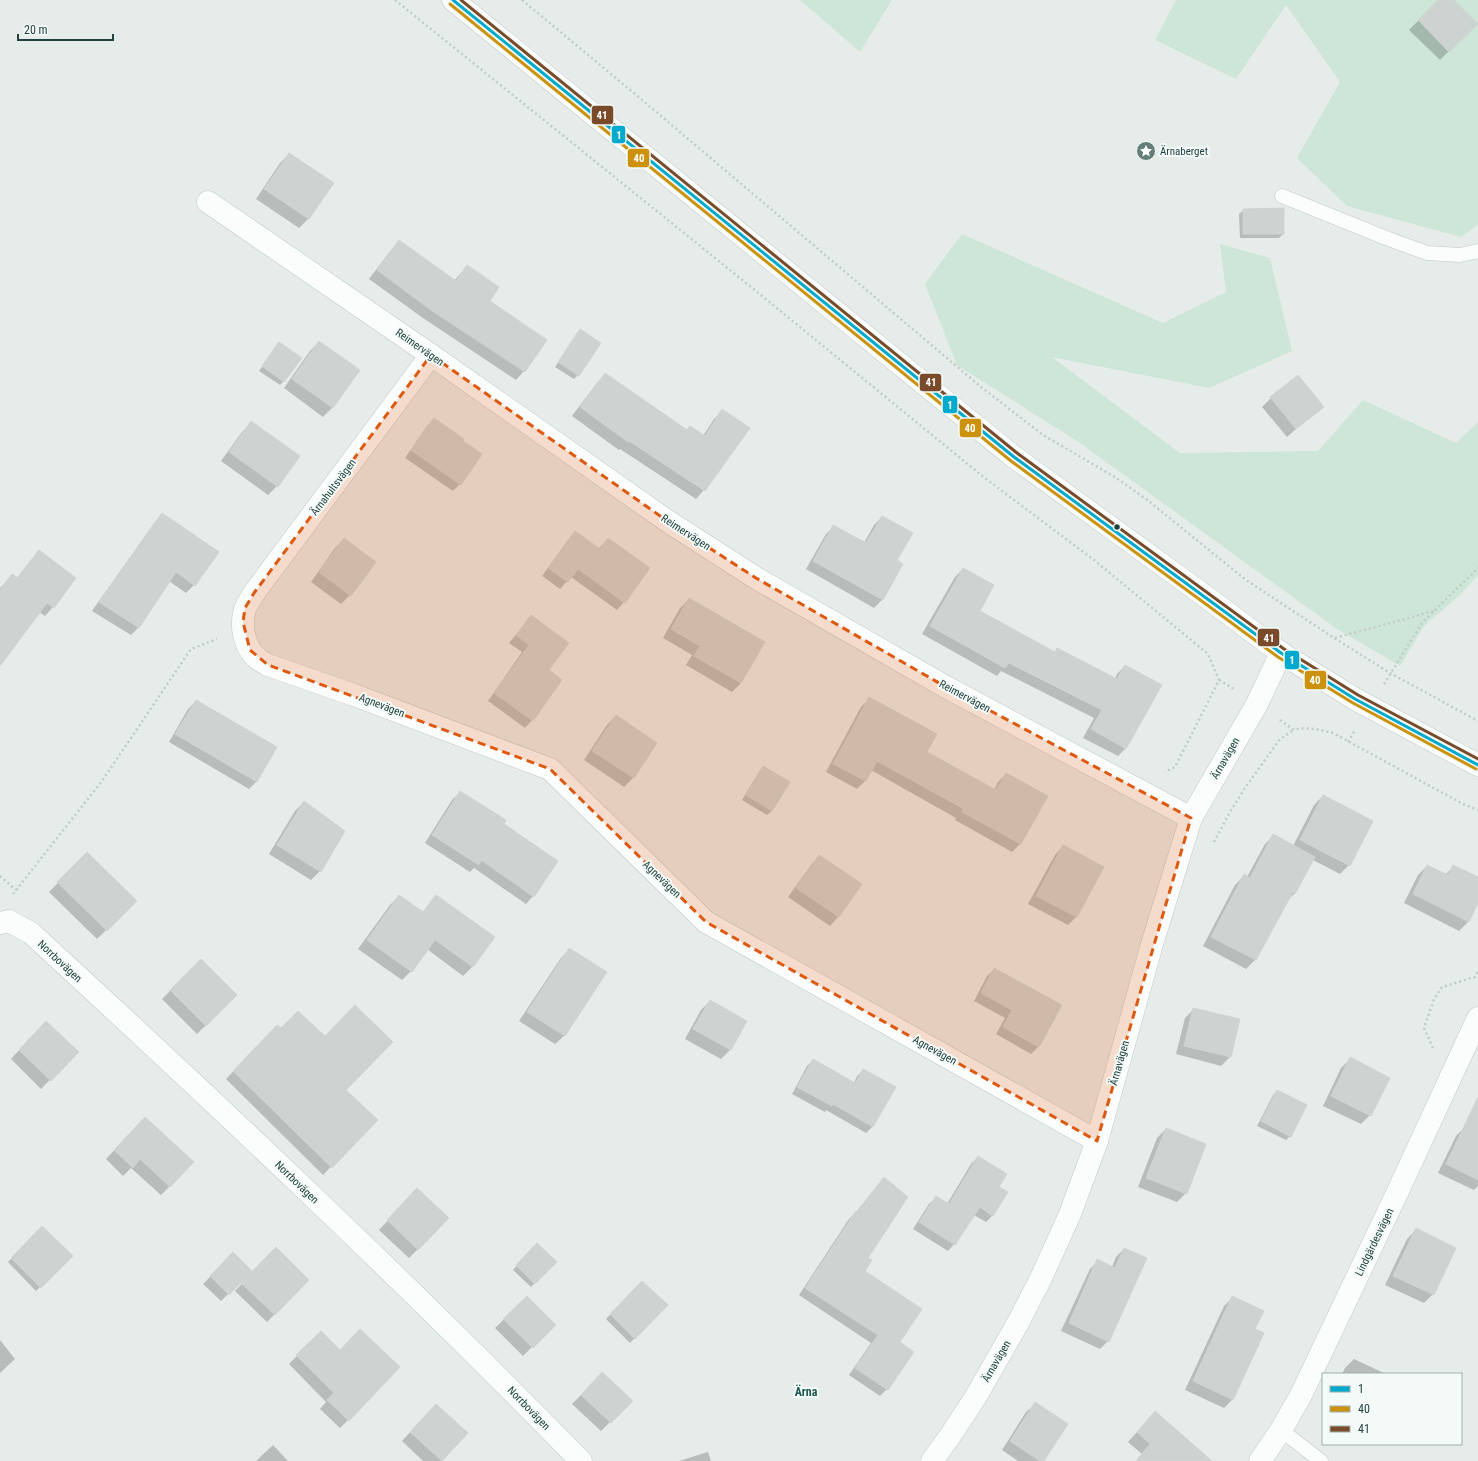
<svg xmlns="http://www.w3.org/2000/svg" width="1478" height="1461" font-family="'Roboto Condensed',sans-serif">
<style>
.green{fill:#cee6d8}
.shadow{fill:#0003}
.building{fill:#ccd3d1;stroke:#ced5d3}
.lines{fill:none;stroke-linecap:round;stroke-linejoin:round}
.service-casing{stroke:#c3c9c7;stroke-width:15}
.minor-casing{stroke:#c3c9c7;stroke-width:23}
.secondary-casing{stroke:#c1cac8;stroke-width:23}
.path{stroke:#c1ccca;stroke-width:2.5;stroke-dasharray:2 3;stroke-linecap:butt}
.service{stroke:#fbfcfc;stroke-width:14}
.minor{stroke:#fbfcfc;stroke-width:22}
.secondary{stroke:#fbfcfc;stroke-width:22}
.bus-1-casing{stroke:#f4faf8;stroke-width:6}
.bus-2-casing{stroke:#f4faf8;stroke-width:6}
.bus-3-casing{stroke:#f4faf8;stroke-width:6}
.bus-1{stroke:#00a9ce;stroke-width:3}
.bus-2{stroke:#cc920c;stroke-width:3}
.bus-3{stroke:#7a4b2a;stroke-width:3}
.marked{fill:#de580e;fill-opacity:0.2;stroke:#de580e;stroke-width:3;stroke-dasharray:8 5;stroke-linejoin:round}
.bus-dot{fill:#20423e;stroke:#f4faf8;stroke-width:1.5}
.labels{text-anchor:middle;stroke-width:4;stroke-linejoin:round;paint-order:stroke}
.poi-label{font-size:11px;fill:#20423e;stroke:#f4faf8;text-anchor:start}
.street-label{font-size:11px;fill:#20423e;stroke:#f4faf8}
.neighbourhood-label{font-size:12px;font-weight:bold;fill:#1a5750;stroke:#f4faf8}
.line-badge{stroke:#f4faf8;stroke-width:1.5}
.badge-label{font-size:11px;text-anchor:middle;font-weight:bold;fill:#fff}
</style>
<rect width="100%" height="100%" fill="#e6ecea"/>
<g class="green">
<polygon points="800,0 892,0 860,52"/>
<polygon points="1176,0 1478,0 1478,224 1461,237 1347,206 1297,158 1340,82 1286,5 1236,79 1155,40"/>
<polygon points="962,234 1163,323 1226,292 1220,244 1270,258 1292,351 1209,388 1052,357 1180,453 1318,451 1363,400 1456,443 1478,422 1478,575 1462,593 1424,626 1400,666 1337,629 1080,443 957,365 925,284"/>
</g>
<g class="shadow">
<polygon points="1439,0 1453,0 1476,24 1440,60 1409,30"/>
<polygon points="289,154 332,183 308,219 299,228 256,199 280,163"/>
<polygon points="1244,210 1283,234 1279,238 1240,238 1239,214"/>
<polygon points="399,241 454,281 467,266 489,302 524,371 516,380 423,318 369,279 391,250"/>
<polygon points="580,331 578,375 574,379 555,367 576,335"/>
<polygon points="319,342 359,371 332,408 323,417 284,388 310,351"/>
<polygon points="279,343 284,381 280,385 259,371"/>
<polygon points="605,375 687,431 703,436 714,419 722,411 704,490 696,499 620,449 619,450 572,416 597,383"/>
<polygon points="1271,398 1322,406 1287,437 1262,407"/>
<polygon points="434,419 460,484 453,491 405,458 427,426"/>
<polygon points="251,423 298,456 277,486 268,495 221,461 242,432"/>
<polygon points="163,514 194,585 186,593 169,581 139,627 131,635 92,611 155,522"/>
<polygon points="882,517 896,561 902,564 882,600 874,608 806,569 826,534 834,526 864,543 874,525"/>
<polygon points="575,533 598,549 608,539 649,568 624,602 617,610 571,577 560,589 542,576 568,540"/>
<polygon points="344,539 350,595 341,604 311,582 335,548"/>
<polygon points="39,552 53,607 45,616 39,612 0,658 0,588 12,575 17,578 30,561"/>
<polygon points="963,569 979,611 1054,653 1057,649 1115,679 1117,674 1125,666 1126,748 1118,756 1083,738 1094,718 1001,671 997,676 922,634 955,577"/>
<polygon points="689,599 741,683 732,692 686,665 692,655 663,638 680,608"/>
<polygon points="531,617 547,670 532,720 525,728 488,701 522,652 509,643"/>
<polygon points="869,699 925,752 994,790 998,782 1006,774 1046,796 1020,844 1012,852 955,820 956,818 871,770 865,781 857,789 826,772 861,707"/>
<polygon points="196,701 275,748 256,782 249,789 169,742 188,709"/>
<polygon points="616,716 656,743 633,778 624,787 584,760 607,725"/>
<polygon points="763,768 772,811 767,815 742,800 759,772"/>
<polygon points="460,792 533,896 526,904 474,868 470,872 425,843 452,800"/>
<polygon points="1323,796 1349,865 1340,874 1313,860 1295,893 1287,901 1255,960 1246,969 1203,946 1235,885 1244,876 1247,877 1265,844 1274,835 1293,846 1314,805"/>
<polygon points="304,802 320,871 311,880 269,854 295,811"/>
<polygon points="1063,846 1076,917 1068,925 1028,904 1055,855"/>
<polygon points="87,853 136,901 97,939 49,892"/>
<polygon points="820,856 861,884 838,917 830,926 788,897 811,865"/>
<polygon points="1427,866 1445,875 1454,866 1478,878 1478,901 1468,922 1459,931 1404,903 1418,875"/>
<polygon points="399,896 422,913 436,896 493,937 472,967 463,976 427,949 411,971 402,980 358,949 390,905"/>
<polygon points="570,949 605,972 564,1036 555,1044 519,1021 561,958"/>
<polygon points="201,960 236,995 197,1034 162,999"/>
<polygon points="995,969 1039,1046 1031,1054 996,1034 1005,1018 974,1001 987,976"/>
<polygon points="710,1001 745,1021 730,1050 721,1059 685,1039 701,1010"/>
<polygon points="1194,1009 1239,1020 1230,1057 1221,1066 1176,1054 1185,1018"/>
<polygon points="277,1026 376,1120 323,1175 226,1079"/>
<polygon points="37,1031 77,1052 41,1089 11,1059"/>
<polygon points="1350,1059 1389,1078 1370,1115 1361,1124 1323,1106 1341,1068"/>
<polygon points="813,1060 854,1083 857,1076 864,1070 894,1088 872,1127 866,1133 826,1110 825,1112 792,1094 807,1066"/>
<polygon points="1277,1091 1290,1136 1286,1140 1257,1126 1273,1095"/>
<polygon points="136,1127 170,1186 161,1195 131,1168 123,1176 106,1159"/>
<polygon points="1465,1127 1478,1133 1478,1186 1474,1190 1438,1173 1456,1136"/>
<polygon points="1166,1129 1186,1193 1177,1202 1138,1187 1157,1138"/>
<polygon points="978,1157 998,1187 993,1215 986,1222 974,1215 954,1244 948,1251 913,1229 929,1204 936,1198 947,1204 971,1164"/>
<polygon points="884,1178 864,1271 898,1343 912,1352 887,1389 880,1396 849,1375 871,1343 799,1295 849,1219 856,1212"/>
<polygon points="409,1198 418,1249 409,1258 379,1230"/>
<polygon points="42,1227 71,1256 36,1291 8,1262"/>
<polygon points="1416,1230 1433,1294 1424,1303 1385,1285 1407,1239"/>
<polygon points="537,1244 555,1262 531,1287 513,1270"/>
<polygon points="276,1248 308,1280 267,1322 235,1291"/>
<polygon points="1124,1249 1108,1341 1100,1349 1061,1331 1090,1269 1098,1261 1112,1267 1116,1257"/>
<polygon points="233,1254 251,1271 221,1301 203,1284"/>
<polygon points="642,1282 666,1305 630,1343 606,1319"/>
<polygon points="527,1297 554,1325 523,1356 495,1328"/>
<polygon points="1233,1297 1254,1329 1233,1399 1224,1408 1185,1390 1224,1306"/>
<polygon points="321,1332 348,1420 340,1428 320,1409 326,1402 289,1364"/>
<polygon points="0,1340 15,1359 0,1373"/>
<polygon points="1354,1359 1386,1374 1342,1374 1345,1368"/>
<polygon points="602,1374 631,1401 601,1431 572,1404"/>
<polygon points="1035,1404 1043,1461 1018,1461 1002,1450 1026,1412"/>
<polygon points="427,1414 466,1433 441,1461 423,1461 402,1441"/>
<polygon points="1146,1422 1184,1461 1136,1461 1142,1454 1128,1442"/>
<polygon points="273,1445 288,1461 256,1461"/>
<polygon points="708,1452 711,1461 679,1461"/>
</g>
<g class="building">
<polygon points="1438,0 1454,0 1478,24 1449,52 1418,20"/>
<polygon points="289,153 334,183 309,219 264,189"/>
<polygon points="1284,208 1284,234 1243,234 1243,209"/>
<polygon points="399,240 456,281 467,265 499,287 490,301 547,340 525,372 431,310 377,270"/>
<polygon points="580,329 601,343 579,376 558,362"/>
<polygon points="319,341 360,370 333,408 292,379"/>
<polygon points="279,342 302,358 284,382 262,366"/>
<polygon points="605,373 687,430 690,426 705,436 722,409 750,428 705,491 629,441 628,442 580,407"/>
<polygon points="1298,375 1324,407 1296,429 1270,397"/>
<polygon points="434,418 464,439 463,441 482,454 461,485 411,450"/>
<polygon points="251,421 300,456 278,487 229,452"/>
<polygon points="162,513 219,552 195,586 176,572 139,628 99,602"/>
<polygon points="882,516 913,533 897,560 903,564 883,600 813,561 833,525 866,543"/>
<polygon points="575,531 600,549 608,538 650,568 625,603 578,569 568,582 548,568"/>
<polygon points="344,538 376,562 351,596 319,572"/>
<polygon points="39,550 76,578 54,608 47,603 0,666 0,590 12,574 18,578"/>
<polygon points="963,568 994,585 980,611 1055,652 1057,648 1117,679 1125,665 1162,685 1126,749 1091,729 1102,710 1009,663 1005,668 930,626"/>
<polygon points="689,598 765,642 741,683 694,656 700,646 671,629"/>
<polygon points="531,615 569,643 549,670 562,680 533,721 494,693 529,645 516,635"/>
<polygon points="869,697 937,734 927,752 996,790 1006,773 1048,796 1021,844 962,812 964,809 877,761 866,781 833,764"/>
<polygon points="196,700 277,747 257,782 175,734"/>
<polygon points="616,715 657,743 634,778 592,751"/>
<polygon points="763,766 790,782 772,811 746,795"/>
<polygon points="460,791 506,820 504,824 558,861 534,897 481,860 479,865 432,835"/>
<polygon points="1323,795 1373,821 1350,866 1300,840"/>
<polygon points="304,801 345,831 321,872 277,845"/>
<polygon points="1273,834 1315,857 1295,894 1293,892 1256,960 1211,937 1244,874 1250,878"/>
<polygon points="1063,845 1104,867 1077,917 1036,896"/>
<polygon points="87,852 137,901 107,931 57,882"/>
<polygon points="819,855 862,884 839,917 796,888"/>
<polygon points="1427,865 1448,875 1453,865 1478,877 1478,903 1469,922 1413,894"/>
<polygon points="399,895 423,912 436,895 495,937 473,967 435,940 412,972 367,940"/>
<polygon points="569,948 607,972 565,1036 527,1012"/>
<polygon points="201,959 237,995 206,1026 170,990"/>
<polygon points="994,968 1062,1005 1039,1047 1003,1027 1012,1010 981,993"/>
<polygon points="710,1000 747,1021 731,1050 693,1029"/>
<polygon points="355,1005 393,1042 346,1090 378,1120 332,1168 233,1071 277,1025 281,1028 298,1011 325,1036"/>
<polygon points="1193,1008 1240,1019 1231,1057 1184,1046"/>
<polygon points="46,1021 79,1052 51,1081 19,1050"/>
<polygon points="1350,1057 1390,1078 1371,1116 1331,1096"/>
<polygon points="813,1059 855,1083 863,1069 896,1087 873,1127 833,1104 832,1106 797,1087"/>
<polygon points="1277,1090 1307,1105 1291,1137 1261,1121"/>
<polygon points="1478,1097 1478,1180 1446,1164"/>
<polygon points="145,1117 194,1162 170,1187 140,1159 133,1168 114,1150"/>
<polygon points="1166,1128 1206,1144 1187,1194 1146,1178"/>
<polygon points="978,1156 1007,1174 999,1187 1008,1192 993,1216 980,1207 955,1245 919,1222 936,1196 949,1204"/>
<polygon points="884,1177 908,1197 868,1258 872,1260 865,1271 922,1309 900,1342 914,1352 888,1390 855,1368 878,1335 805,1288 856,1211 857,1212"/>
<polygon points="417,1188 449,1218 418,1250 387,1220"/>
<polygon points="42,1226 73,1256 41,1288 11,1258"/>
<polygon points="1416,1228 1456,1248 1434,1295 1393,1276"/>
<polygon points="537,1243 557,1262 535,1284 516,1265"/>
<polygon points="276,1247 309,1280 275,1315 241,1283"/>
<polygon points="1124,1248 1147,1258 1109,1342 1069,1323 1097,1259 1115,1268"/>
<polygon points="233,1252 252,1271 229,1295 210,1276"/>
<polygon points="642,1281 668,1305 635,1339 610,1314"/>
<polygon points="527,1296 556,1325 533,1348 503,1319"/>
<polygon points="1232,1296 1264,1311 1255,1329 1264,1333 1233,1400 1193,1381"/>
<polygon points="360,1329 400,1367 349,1421 327,1400 334,1393 296,1355 321,1331 340,1350"/>
<polygon points="602,1372 633,1401 611,1423 581,1395"/>
<polygon points="1035,1402 1068,1424 1044,1461 1040,1461 1010,1441"/>
<polygon points="436,1404 468,1433 442,1461 410,1432"/>
<polygon points="1155,1411 1172,1426 1212,1461 1136,1461 1150,1444 1137,1432"/>
</g>
<g class="lines">
<g class="service-casing">
<g id="service">
<polyline points="1282,196 1386,238 1427,253 1460,255 1478,251"/>
<polyline points="1281,1430 1321,1461"/>
</g>
</g>
<g class="minor-casing">
<g id="minor">
<polyline points="208,202 431,355 666,520 756,578 946,687 1191,818"/>
<path d="M 431,355 L 254,593 C 251,598 247,604 245,609 C 240,626 244,647 257,658 C 260,661 265,663 268,665 L 354,695 L 550,769 L 706,922 L 1097,1141"/>
<path d="M 0,923 L 9,921 L 31,933 C 218,1105 403,1279 581,1461"/>
<polyline points="932,1461 950,1436 975,1398 1019,1321 1041,1278 1070,1214 1097,1141 1152,944 1191,818 1257,704 1281,653"/>
<polyline points="1260,1461 1281,1430 1301,1395 1398,1191 1478,1018"/>
</g>
</g>
<g class="secondary-casing">
<polyline id="secondary" points="453,0 1014,457 1201,593 1281,653 1355,699 1478,765"/>
</g>
<g class="path">
<polyline points="395,0 751,287 981,475 1094,560 1208,654 1219,680 1175,767 1165,772"/>
<polyline points="522,0 641,99 981,387 1043,435 1115,477 1146,499 1246,580 1334,638 1390,673 1478,721"/>
<polyline points="1335,638 1434,611"/>
<polyline points="1219,680 1234,689"/>
<polyline points="1384,684 1422,623 1478,568"/>
<path d="M 1280,720 L 1294,730 C 1307,726 1320,730 1333,733 L 1463,804 L 1478,810"/>
<polyline points="1348,742 1355,730"/>
<polyline points="1214,842 1230,812 1245,788 1280,739 1294,730"/>
<polyline points="0,876 16,890"/>
<polyline points="13,894 102,781 191,649 217,639"/>
<polyline points="1433,1048 1424,1028 1434,999 1442,987 1475,977 1478,971"/>
</g>
<use href="#service" class="service"/>
<use href="#minor" class="minor"/>
<use href="#secondary" class="secondary"/>
<g class="bus-1-casing">
<polyline id="bus-1" points="453,0 1014,457 1281,653 1355,699 1478,765"/>
</g>
<g class="bus-2-casing">
<polyline id="bus-2" points="450,4 1011,461 1278,657 1353,703 1476,769"/>
</g>
<g class="bus-3-casing">
<polyline id="bus-3" points="461,0 1017,453 1284,649 1358,695 1478,759"/>
</g>
<use href="#bus-1" class="bus-1"/>
<use href="#bus-2" class="bus-2"/>
<use href="#bus-3" class="bus-3"/>
</g>
<path class="marked" d="M 431,355 L 666,520 L 756,578 L 946,687 L 1191,818 L 1097,1141 L 706,922 L 550,769 L 268,665 L 250,650 L 243,622 L 245,608 L 254,593 Z"/>
<defs>
<g id="sight-disc" transform="scale(1)"><circle r="9.5" fill="#657e7a" stroke="#f4faf8"/><path d="M0-6L1.8-2.2L6-1.7L2.9 1.2L3.7 5.4L0 3.3L-3.7 5.4L-2.9 1.2L-6-1.7L-1.8-2.2Z" fill="#fff"/></g>
</defs>
<g fill-rule="evenodd">
<use href="#sight-disc" x="1146" y="151"/>
</g>
<circle class="bus-dot" cx="1117" cy="527" r="3.5"/>
<g class="labels">
<g class="poi-label">
<text x="1160" y="155">Ärnaberget</text>
</g>
<g class="street-label">
<text transform="translate(420 347) rotate(35)" y="4">Reimervägen</text>
<text transform="translate(333 487) rotate(-53)" y="4">Ärnahultsvägen</text>
<text transform="translate(686 532) rotate(33)" y="4">Reimervägen</text>
<text transform="translate(965 696) rotate(28)" y="4">Reimervägen</text>
<text transform="translate(382 705) rotate(21)" y="4">Agnevägen</text>
<text transform="translate(1225 758) rotate(-60)" y="4">Ärnavägen</text>
<text transform="translate(662 879) rotate(44)" y="4">Agnevägen</text>
<text transform="translate(60 961) rotate(43)" y="4">Norrbovägen</text>
<text transform="translate(935 1050) rotate(29)" y="4">Agnevägen</text>
<text transform="translate(1119 1063) rotate(-74)" y="4">Ärnavägen</text>
<text transform="translate(297 1182) rotate(44)" y="4">Norrbovägen</text>
<text transform="translate(1374 1242) rotate(-64)" y="4">Lindgärdesvägen</text>
<text transform="translate(996 1361) rotate(-60)" y="4">Ärnavägen</text>
<text transform="translate(529 1408) rotate(46)" y="4">Norrbovägen</text>
</g>
<g class="neighbourhood-label">
<text x="806" y="1396">Ärna</text>
</g>
</g>
<g class="line-badge">
<rect x="591" y="105" width="23" height="20" rx="4" fill="#7a4b2a"/>
<rect x="611" y="125" width="15" height="19" rx="4" fill="#00a9ce"/>
<rect x="627" y="148" width="23" height="20" rx="4" fill="#cc920c"/>
<rect x="919" y="373" width="23" height="19" rx="4" fill="#7a4b2a"/>
<rect x="942" y="395" width="16" height="19" rx="4" fill="#00a9ce"/>
<rect x="959" y="418" width="23" height="20" rx="4" fill="#cc920c"/>
<rect x="1257" y="628" width="23" height="19" rx="4" fill="#7a4b2a"/>
<rect x="1284" y="650" width="16" height="20" rx="4" fill="#00a9ce"/>
<rect x="1304" y="670" width="23" height="20" rx="4" fill="#cc920c"/>
</g>
<g class="badge-label">
<text x="602" y="119">41</text>
<text x="619" y="139">1</text>
<text x="639" y="162">40</text>
<text x="931" y="386">41</text>
<text x="950" y="409">1</text>
<text x="970" y="432">40</text>
<text x="1269" y="642">41</text>
<text x="1292" y="664">1</text>
<text x="1315" y="684">40</text>
</g>
<rect x="1322" y="1373" width="140" height="72" fill="#f4faf8" stroke="#9fb0ae"/>
<rect x="1330" y="1386" width="20" height="6" fill="#00a9ce" stroke="#9fb0ae"/>
<text x="1358" y="1393" font-size="12" fill="#20423e">1</text>
<rect x="1330" y="1406" width="20" height="6" fill="#cc920c" stroke="#9fb0ae"/>
<text x="1358" y="1413" font-size="12" fill="#20423e">40</text>
<rect x="1330" y="1426" width="20" height="6" fill="#7a4b2a" stroke="#9fb0ae"/>
<text x="1358" y="1433" font-size="12" fill="#20423e">41</text>
<path d="M18 34v6h95v-6" fill="none" stroke="#20423e" stroke-width="2"/>
<text x="24" y="34" font-size="12" fill="#20423e" stroke="#f4faf8" stroke-width="3" paint-order="stroke">20 m</text>
</svg>
